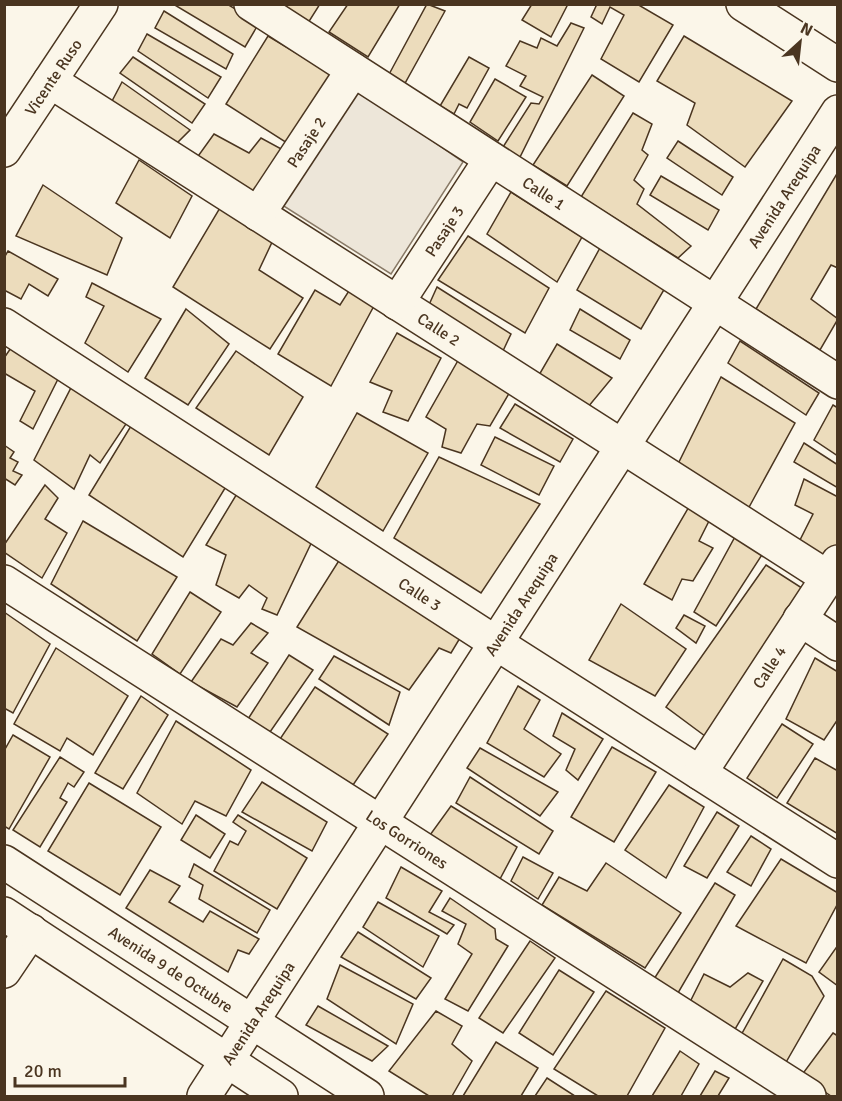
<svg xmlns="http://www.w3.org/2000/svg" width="842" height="1101" font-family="Signika,sans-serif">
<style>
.green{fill:#ede6d9;stroke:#887966;stroke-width:1.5}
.building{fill:#ecdcbc;stroke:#4a3520;stroke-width:1.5}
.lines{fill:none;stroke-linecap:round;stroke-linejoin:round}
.street-casing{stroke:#4a3520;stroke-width:36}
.secondary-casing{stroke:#4a3520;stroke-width:36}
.street{stroke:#fbf6e9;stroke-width:33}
.secondary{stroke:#fbf6e9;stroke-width:33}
.labels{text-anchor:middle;stroke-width:4.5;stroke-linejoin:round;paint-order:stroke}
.street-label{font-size:16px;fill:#4a3520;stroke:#fbf6e9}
</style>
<rect width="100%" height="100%" fill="#fbf6e9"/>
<polygon class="green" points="357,89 463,162 391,274 279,203"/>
<g class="building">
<polygon points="173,4 227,4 259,23 245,47"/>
<polygon points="279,4 320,4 308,23"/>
<polygon points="348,4 400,4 368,57 329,32"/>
<polygon points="427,4 445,11 404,85 387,78"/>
<polygon points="532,4 568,4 551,37 522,20"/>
<polygon points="597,4 637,4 673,25 639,82 601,59 624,15 610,7 602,24 591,17"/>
<polygon points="164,11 233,54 226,69 155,28"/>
<polygon points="571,23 584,28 519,159 503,147 531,103 539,104 543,97 520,86 526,76 506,66 520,41 537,48 541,38 557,46"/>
<polygon points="147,34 221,77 208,98 138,51"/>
<polygon points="268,36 333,75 287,143 226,104"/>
<polygon points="684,36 792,101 745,167 687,125 695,103 657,81"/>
<polygon points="133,57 205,104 192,123 120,73"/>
<polygon points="469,57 489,68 467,108 459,104 454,114 440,106"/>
<polygon points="592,75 624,96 567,186 533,165"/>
<polygon points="495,79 526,97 498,141 470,122"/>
<polygon points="122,82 190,130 176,144 111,103"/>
<polygon points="633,113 652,124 642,150 648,155 634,180 644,189 637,204 691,246 678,258 581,197"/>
<polygon points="214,134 249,153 261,138 285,151 256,196 196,159"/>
<polygon points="678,141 733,177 722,195 667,158"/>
<polygon points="139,160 192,196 170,238 116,203"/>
<polygon points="838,172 838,268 831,265 811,299 838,319 820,350 756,309"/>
<polygon points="661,176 719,210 708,230 650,195"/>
<polygon points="43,185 122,238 107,275 16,236"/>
<polygon points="511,192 582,237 557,282 487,234"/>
<polygon points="224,201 274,238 259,270 303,298 270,349 173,287"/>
<polygon points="468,236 549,288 525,333 438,280"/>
<polygon points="601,246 665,288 641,329 577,290"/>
<polygon points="8,251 58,279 48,296 29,284 21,299 4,290 4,258"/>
<polygon points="92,283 161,319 128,372 85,343 104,306 86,297"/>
<polygon points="352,286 375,304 331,386 278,354 315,290 340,305"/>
<polygon points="437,287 511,334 502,353 428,307"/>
<polygon points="186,309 229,344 188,405 145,378"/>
<polygon points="580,309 630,340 620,359 570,330"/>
<polygon points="397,333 441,358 408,421 383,412 392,391 370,382"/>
<polygon points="740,341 819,393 806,415 728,363"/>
<polygon points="557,344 612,378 588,407 539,375"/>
<polygon points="13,345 60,375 33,429 20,421 35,391 4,373 4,358"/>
<polygon points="236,351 303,397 269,455 196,408"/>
<polygon points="460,357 511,390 490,426 477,424 461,453 442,447 446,429 426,417"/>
<polygon points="721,377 795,423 748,509 677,466"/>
<polygon points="75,380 128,421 100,463 90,455 74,489 34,460"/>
<polygon points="515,404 573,439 560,462 500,428"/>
<polygon points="833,405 838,408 838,456 814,440"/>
<polygon points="357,413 428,453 383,531 316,487"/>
<polygon points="134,421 230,480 183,557 89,495"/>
<polygon points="495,437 554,466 539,495 481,465"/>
<polygon points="804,443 838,465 838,488 794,462"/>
<polygon points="4,445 14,452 10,458 18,462 13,471 22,475 15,485 4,478"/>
<polygon points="439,457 540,504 481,593 394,538"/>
<polygon points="804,479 838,497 838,558 834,565 797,546 813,514 795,505"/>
<polygon points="45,485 58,498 45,519 67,533 42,578 4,552 4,545"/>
<polygon points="241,487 316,533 277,615 262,609 267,598 249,585 239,598 216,585 226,555 206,545"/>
<polygon points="690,505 711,517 699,541 713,548 693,581 682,579 672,600 644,584"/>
<polygon points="83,521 177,577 137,641 51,584"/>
<polygon points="736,535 765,550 716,626 694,612"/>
<polygon points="345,551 466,628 451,653 439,648 409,690 297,627"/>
<polygon points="766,565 805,590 709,739 666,707"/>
<polygon points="190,592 221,612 180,674 152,654"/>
<polygon points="621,604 686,649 655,696 589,660"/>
<polygon points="4,612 50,644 13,713 4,708"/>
<polygon points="684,615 705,626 696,643 676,628"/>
<polygon points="251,623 268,633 251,653 268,663 237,707 191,682 221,639 233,645"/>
<polygon points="56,648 128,696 93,755 67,738 60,751 14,724"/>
<polygon points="289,655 313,670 270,732 248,719"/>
<polygon points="334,656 400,692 389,725 319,679"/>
<polygon points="815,658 838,672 838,719 824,740 786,719"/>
<polygon points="518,686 540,700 524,729 561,754 544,777 487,743"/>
<polygon points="315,687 388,734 353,785 280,739"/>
<polygon points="141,696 168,715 123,789 95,773"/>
<polygon points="562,713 603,739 578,780 566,770 575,749 553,736"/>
<polygon points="176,721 251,770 226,816 195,801 182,824 137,793"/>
<polygon points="782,724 813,744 777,798 747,778"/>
<polygon points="13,735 50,757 9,829 4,826 4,751"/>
<polygon points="612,747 656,772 614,842 571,817"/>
<polygon points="480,748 558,792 540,816 467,768"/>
<polygon points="60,757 84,772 74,787 68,783 60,798 67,802 40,847 13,830"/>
<polygon points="815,758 838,771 838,834 787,803"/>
<polygon points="470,777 553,831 539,854 456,803"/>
<polygon points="262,782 327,822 312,851 242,812"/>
<polygon points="89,783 161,827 120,895 48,851"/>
<polygon points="669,785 704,807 666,878 625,850"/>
<polygon points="451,806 517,847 500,879 430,835"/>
<polygon points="717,812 739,826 707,878 684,866"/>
<polygon points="196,815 225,834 210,858 181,840"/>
<polygon points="238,815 307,858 277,909 214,871 230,841 238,845 246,831 233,822"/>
<polygon points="751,836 771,849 751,886 727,872"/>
<polygon points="523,857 553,873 538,899 511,881"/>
<polygon points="781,859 838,893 838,903 806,963 736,926"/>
<polygon points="606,863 681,913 645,968 542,905 559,877 587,891"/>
<polygon points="194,864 270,910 257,933 199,899 203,885 189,877"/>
<polygon points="401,867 442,891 429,912 454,925 447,934 386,898"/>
<polygon points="150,870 180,886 169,902 203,922 210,911 259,939 249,954 238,950 228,972 126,908"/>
<polygon points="715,883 735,895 678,993 654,979"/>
<polygon points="450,898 495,929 496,939 508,946 468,1011 445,999 472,954 458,944 466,924 442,911"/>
<polygon points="378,902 439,936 423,967 363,927"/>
<polygon points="358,932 431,978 416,999 341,957"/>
<polygon points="530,941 555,958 503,1033 479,1018"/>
<polygon points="838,945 838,986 819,972"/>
<polygon points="783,959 812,976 824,996 785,1064 740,1037"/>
<polygon points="340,965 413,1004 396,1044 327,999"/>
<polygon points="559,970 594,992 553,1055 519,1033"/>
<polygon points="748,973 763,981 734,1031 690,1002 704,974 730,987"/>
<polygon points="606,991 665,1028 627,1096 598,1096 554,1069"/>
<polygon points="318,1006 388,1046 372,1061 306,1025"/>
<polygon points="436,1011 462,1026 452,1044 472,1061 452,1096 429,1096 389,1071"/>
<polygon points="833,1033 838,1036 838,1096 831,1096 801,1076"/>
<polygon points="496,1042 538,1068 521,1096 463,1096"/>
<polygon points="680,1051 699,1064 681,1096 652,1096"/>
<polygon points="715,1071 729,1078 718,1096 700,1096"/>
<polygon points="547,1078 575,1096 535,1096"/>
</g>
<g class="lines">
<g class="street-casing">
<g id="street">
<polyline points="251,4 838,382"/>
<polyline points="743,4 838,65"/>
<polyline points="50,81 827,577"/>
<polyline points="4,150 101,4"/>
<polyline points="258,214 353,70"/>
<polyline points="397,303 491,159"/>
<polyline points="4,325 496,643 838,861"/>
<polyline points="4,582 809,1096"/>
<polyline points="800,619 838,644"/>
<polyline points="700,773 838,562"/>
<polyline points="4,971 31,931"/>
</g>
</g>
<g class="secondary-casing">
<g id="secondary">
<polyline points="4,862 367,1096"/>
<polyline points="4,914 281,1096"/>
<polyline points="204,1096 838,112"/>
</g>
</g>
<use href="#street" class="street"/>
<use href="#secondary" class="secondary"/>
</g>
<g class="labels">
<g class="street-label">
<text transform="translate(53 77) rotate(-56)" y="6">Vicente Ruso</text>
<text transform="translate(306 142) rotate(-57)" y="6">Pasaje 2</text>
<text transform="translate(544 193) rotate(33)" y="6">Calle 1</text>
<text transform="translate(784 196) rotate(-57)" y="6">Avenida Arequipa</text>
<text transform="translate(444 231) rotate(-57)" y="6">Pasaje 3</text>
<text transform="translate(439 329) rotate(33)" y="6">Calle 2</text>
<text transform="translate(420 594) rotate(33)" y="6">Calle 3</text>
<text transform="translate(521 604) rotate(-57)" y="6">Avenida Arequipa</text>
<text transform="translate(769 667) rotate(-57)" y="6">Calle 4</text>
<text transform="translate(407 839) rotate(33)" y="6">Los Gorriones</text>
<text transform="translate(171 969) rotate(33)" y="6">Avenida 9 de Octubre</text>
<text transform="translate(258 1013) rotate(-57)" y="6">Avenida Arequipa</text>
</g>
</g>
<rect width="842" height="1101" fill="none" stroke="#4a3520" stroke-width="12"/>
<g transform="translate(800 42) rotate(27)" stroke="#fbf6e9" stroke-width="4.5" paint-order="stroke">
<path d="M0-4.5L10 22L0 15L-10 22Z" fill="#4a3520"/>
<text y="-9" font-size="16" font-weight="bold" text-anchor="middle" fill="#4a3520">N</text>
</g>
<path d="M15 1077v9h110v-9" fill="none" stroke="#4a3520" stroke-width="3"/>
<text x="24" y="1077" font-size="18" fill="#4a3520" stroke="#fbf6e9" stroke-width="4.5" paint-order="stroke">20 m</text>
</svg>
